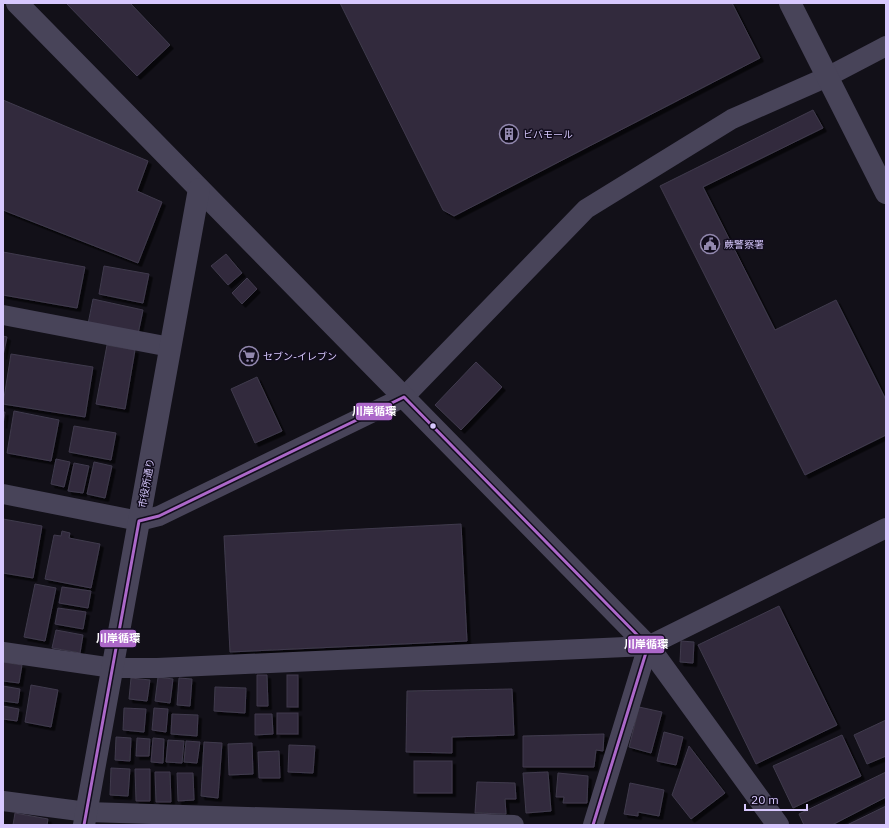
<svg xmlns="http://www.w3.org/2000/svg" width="889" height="828" font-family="'IBM Plex Sans','Noto Sans JP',sans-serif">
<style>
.building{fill:#312c3c;stroke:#403a4d;filter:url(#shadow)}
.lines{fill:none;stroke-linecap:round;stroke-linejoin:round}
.minor{stroke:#484459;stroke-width:20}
.tertiary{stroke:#484459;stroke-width:22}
.bus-1-casing{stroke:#110c1c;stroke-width:6}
.bus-1{stroke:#ac68c9;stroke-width:3}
.bus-dot{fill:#d7c8fe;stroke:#110c1c;stroke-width:1.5}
.labels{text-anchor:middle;stroke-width:3;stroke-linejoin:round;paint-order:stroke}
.poi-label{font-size:10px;fill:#d7c8fe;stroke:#110c1c;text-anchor:start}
.street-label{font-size:10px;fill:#d7c8fe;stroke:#110c1c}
.line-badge{stroke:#110c1c;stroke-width:1.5}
.badge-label{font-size:11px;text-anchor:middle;font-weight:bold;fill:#fff}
</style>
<defs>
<filter id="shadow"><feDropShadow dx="3.5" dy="3.5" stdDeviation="0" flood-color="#0009"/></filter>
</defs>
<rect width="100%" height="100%" fill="#121018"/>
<g class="building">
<polygon points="66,3 130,3 170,45 137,76"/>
<polygon points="340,3 732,3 760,58 454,216 443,210"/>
<polygon points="3,100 148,161 137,191 162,202 138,263 3,210"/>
<polygon points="813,110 823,128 703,187 775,330 836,300 886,400 886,435 805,475 660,186"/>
<polygon points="3,252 85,267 77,308 3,295"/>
<polygon points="226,254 242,273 228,285 211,266"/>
<polygon points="104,266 149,274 143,303 99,294"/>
<polygon points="247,278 257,289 242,304 232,293"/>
<polygon points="93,299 143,310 138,334 88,324"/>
<polygon points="3,336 7,337 3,356"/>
<polygon points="107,345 135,350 125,409 96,404"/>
<polygon points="11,354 93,367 85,417 3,404"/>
<polygon points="476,362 502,387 461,430 435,405"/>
<polygon points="257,377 282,431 255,443 231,389"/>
<polygon points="14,411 59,420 51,461 7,453"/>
<polygon points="3,412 5,412 3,425"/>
<polygon points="74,426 116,433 111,460 69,452"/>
<polygon points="56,459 70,462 64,487 51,484"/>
<polygon points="94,462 112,466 105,498 87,494"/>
<polygon points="74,463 89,466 83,493 68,491"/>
<polygon points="3,519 42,526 33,578 3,573"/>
<polygon points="461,524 467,641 230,652 224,536"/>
<polygon points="62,531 70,533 69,538 100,544 91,588 45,579 54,535 61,536"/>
<polygon points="35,584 56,588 45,641 24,637"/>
<polygon points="62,587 91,591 88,608 59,603"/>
<polygon points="779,606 837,725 756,764 698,645"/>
<polygon points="58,608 86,612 83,629 55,624"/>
<polygon points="56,630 83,635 80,653 52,648"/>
<polygon points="681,641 694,642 693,663 680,662"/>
<polygon points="3,662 22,665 19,683 3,681"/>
<polygon points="257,675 267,675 268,706 257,706"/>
<rect x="287" y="675" width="11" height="32"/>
<polygon points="158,677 173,679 170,703 155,701"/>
<polygon points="131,678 150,680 147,701 129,699"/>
<polygon points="179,678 192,679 190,706 177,705"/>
<polygon points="31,685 58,690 51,727 25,722"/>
<polygon points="3,686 20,689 18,703 3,701"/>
<polygon points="215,687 246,688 245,713 214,711"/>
<polygon points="512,689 514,735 452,737 452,753 406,752 407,691"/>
<polygon points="3,706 19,709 17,721 3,719"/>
<polygon points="639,707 662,712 651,753 629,747"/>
<polygon points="124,708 146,709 144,732 123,730"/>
<polygon points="154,708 168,709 166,732 152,730"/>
<rect x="277" y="713" width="21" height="21"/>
<polygon points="172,714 198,715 197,736 171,734"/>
<polygon points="255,714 272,714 273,734 255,735"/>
<polygon points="886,720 886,756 867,764 854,735"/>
<polygon points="664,732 683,737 676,765 657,761"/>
<polygon points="604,734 603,751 596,750 594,767 523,767 523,736"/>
<polygon points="842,735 861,776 793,808 773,766"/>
<polygon points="116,737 131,738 130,761 115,760"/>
<polygon points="137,738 150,739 149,756 136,756"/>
<polygon points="153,738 164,739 163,763 151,762"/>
<polygon points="168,740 184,741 182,763 166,762"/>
<polygon points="186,741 200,742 197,763 184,762"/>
<polygon points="204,742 222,743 218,798 201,796"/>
<polygon points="252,743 253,774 229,775 228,744"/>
<polygon points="289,745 315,746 313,773 288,772"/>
<polygon points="689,746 725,793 691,819 672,795"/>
<polygon points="279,751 280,778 259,778 258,752"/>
<rect x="414" y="761" width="38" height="32"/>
<polygon points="111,768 130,769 128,796 110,795"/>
<polygon points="135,769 150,769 150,801 136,801"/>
<polygon points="155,772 170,772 171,802 156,802"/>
<polygon points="548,772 551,811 526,813 523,773"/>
<polygon points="886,772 886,797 832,825 804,825 799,814"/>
<polygon points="177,773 193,773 194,800 178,801"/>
<polygon points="558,773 588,776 587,803 563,803 564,797 556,797"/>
<polygon points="477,782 515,783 516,799 505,799 506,814 475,813"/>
<polygon points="630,783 664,790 659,816 638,812 638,816 624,814"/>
<polygon points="886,806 886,825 847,825"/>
<polygon points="15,813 48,819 47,825 13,825"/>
</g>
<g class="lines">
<g class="minor">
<polyline points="3,315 170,347"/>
<polyline points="3,494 139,521 159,516 404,397 586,209 732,119 827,77 886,46"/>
<polyline points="3,652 113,668 157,668 648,646 886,528"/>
<polyline points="3,801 87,812 514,825"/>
<polyline points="593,825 648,646"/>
</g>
<g class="tertiary">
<polyline points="17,3 648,646 778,825"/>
<polyline points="790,3 886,193"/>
<polyline points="84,825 199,189"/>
</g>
<g class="bus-1-casing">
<polyline id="bus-1" points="84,825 139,521 159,516 404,397 648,646 593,825"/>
</g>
<use href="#bus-1" class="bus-1"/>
</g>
<defs>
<g id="building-ring" transform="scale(1)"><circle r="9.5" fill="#110c1c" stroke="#9288ae" stroke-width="1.5"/><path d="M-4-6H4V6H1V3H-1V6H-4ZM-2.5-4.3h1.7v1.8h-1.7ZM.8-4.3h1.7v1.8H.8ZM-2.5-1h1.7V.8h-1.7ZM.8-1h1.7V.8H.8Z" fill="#9288ae"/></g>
<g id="civic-ring" transform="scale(1)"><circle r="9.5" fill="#110c1c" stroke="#9288ae" stroke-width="1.5"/><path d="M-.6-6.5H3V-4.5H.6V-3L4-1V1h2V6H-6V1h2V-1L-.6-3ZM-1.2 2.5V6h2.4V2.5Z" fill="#9288ae"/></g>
<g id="supermarket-ring" transform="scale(1)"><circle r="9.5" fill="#110c1c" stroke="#9288ae" stroke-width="1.5"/><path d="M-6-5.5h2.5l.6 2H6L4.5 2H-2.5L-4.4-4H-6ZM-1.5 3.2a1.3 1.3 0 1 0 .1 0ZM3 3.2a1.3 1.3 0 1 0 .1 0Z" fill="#9288ae"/></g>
</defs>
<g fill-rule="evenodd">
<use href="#building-ring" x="509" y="134"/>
<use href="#civic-ring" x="710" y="244"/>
<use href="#supermarket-ring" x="249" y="356"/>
</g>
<circle class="bus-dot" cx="433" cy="426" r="3.5"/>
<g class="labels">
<g class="poi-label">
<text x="523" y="138">ビバモール</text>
<text x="724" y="248">蕨警察署</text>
<text x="263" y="360">セブン-イレブン</text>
</g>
<g class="street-label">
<text transform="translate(146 483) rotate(-80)" y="4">市役所通り</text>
</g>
</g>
<g class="line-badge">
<rect x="355" y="402" width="38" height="19" rx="4" fill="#ac68c9"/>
<rect x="99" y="629" width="38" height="19" rx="4" fill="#ac68c9"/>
<rect x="627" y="635" width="38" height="19" rx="4" fill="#ac68c9"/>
</g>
<g class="badge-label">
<text x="374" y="415">川岸循環</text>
<text x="118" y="642">川岸循環</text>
<text x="646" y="648">川岸循環</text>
</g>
<rect width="889" height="828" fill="none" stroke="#d7c8fe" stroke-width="8"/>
<path d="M745 804v6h62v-6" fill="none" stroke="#d7c8fe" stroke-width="2"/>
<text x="751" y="804" font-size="12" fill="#d7c8fe" stroke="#110c1c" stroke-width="3" paint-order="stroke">20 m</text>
</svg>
